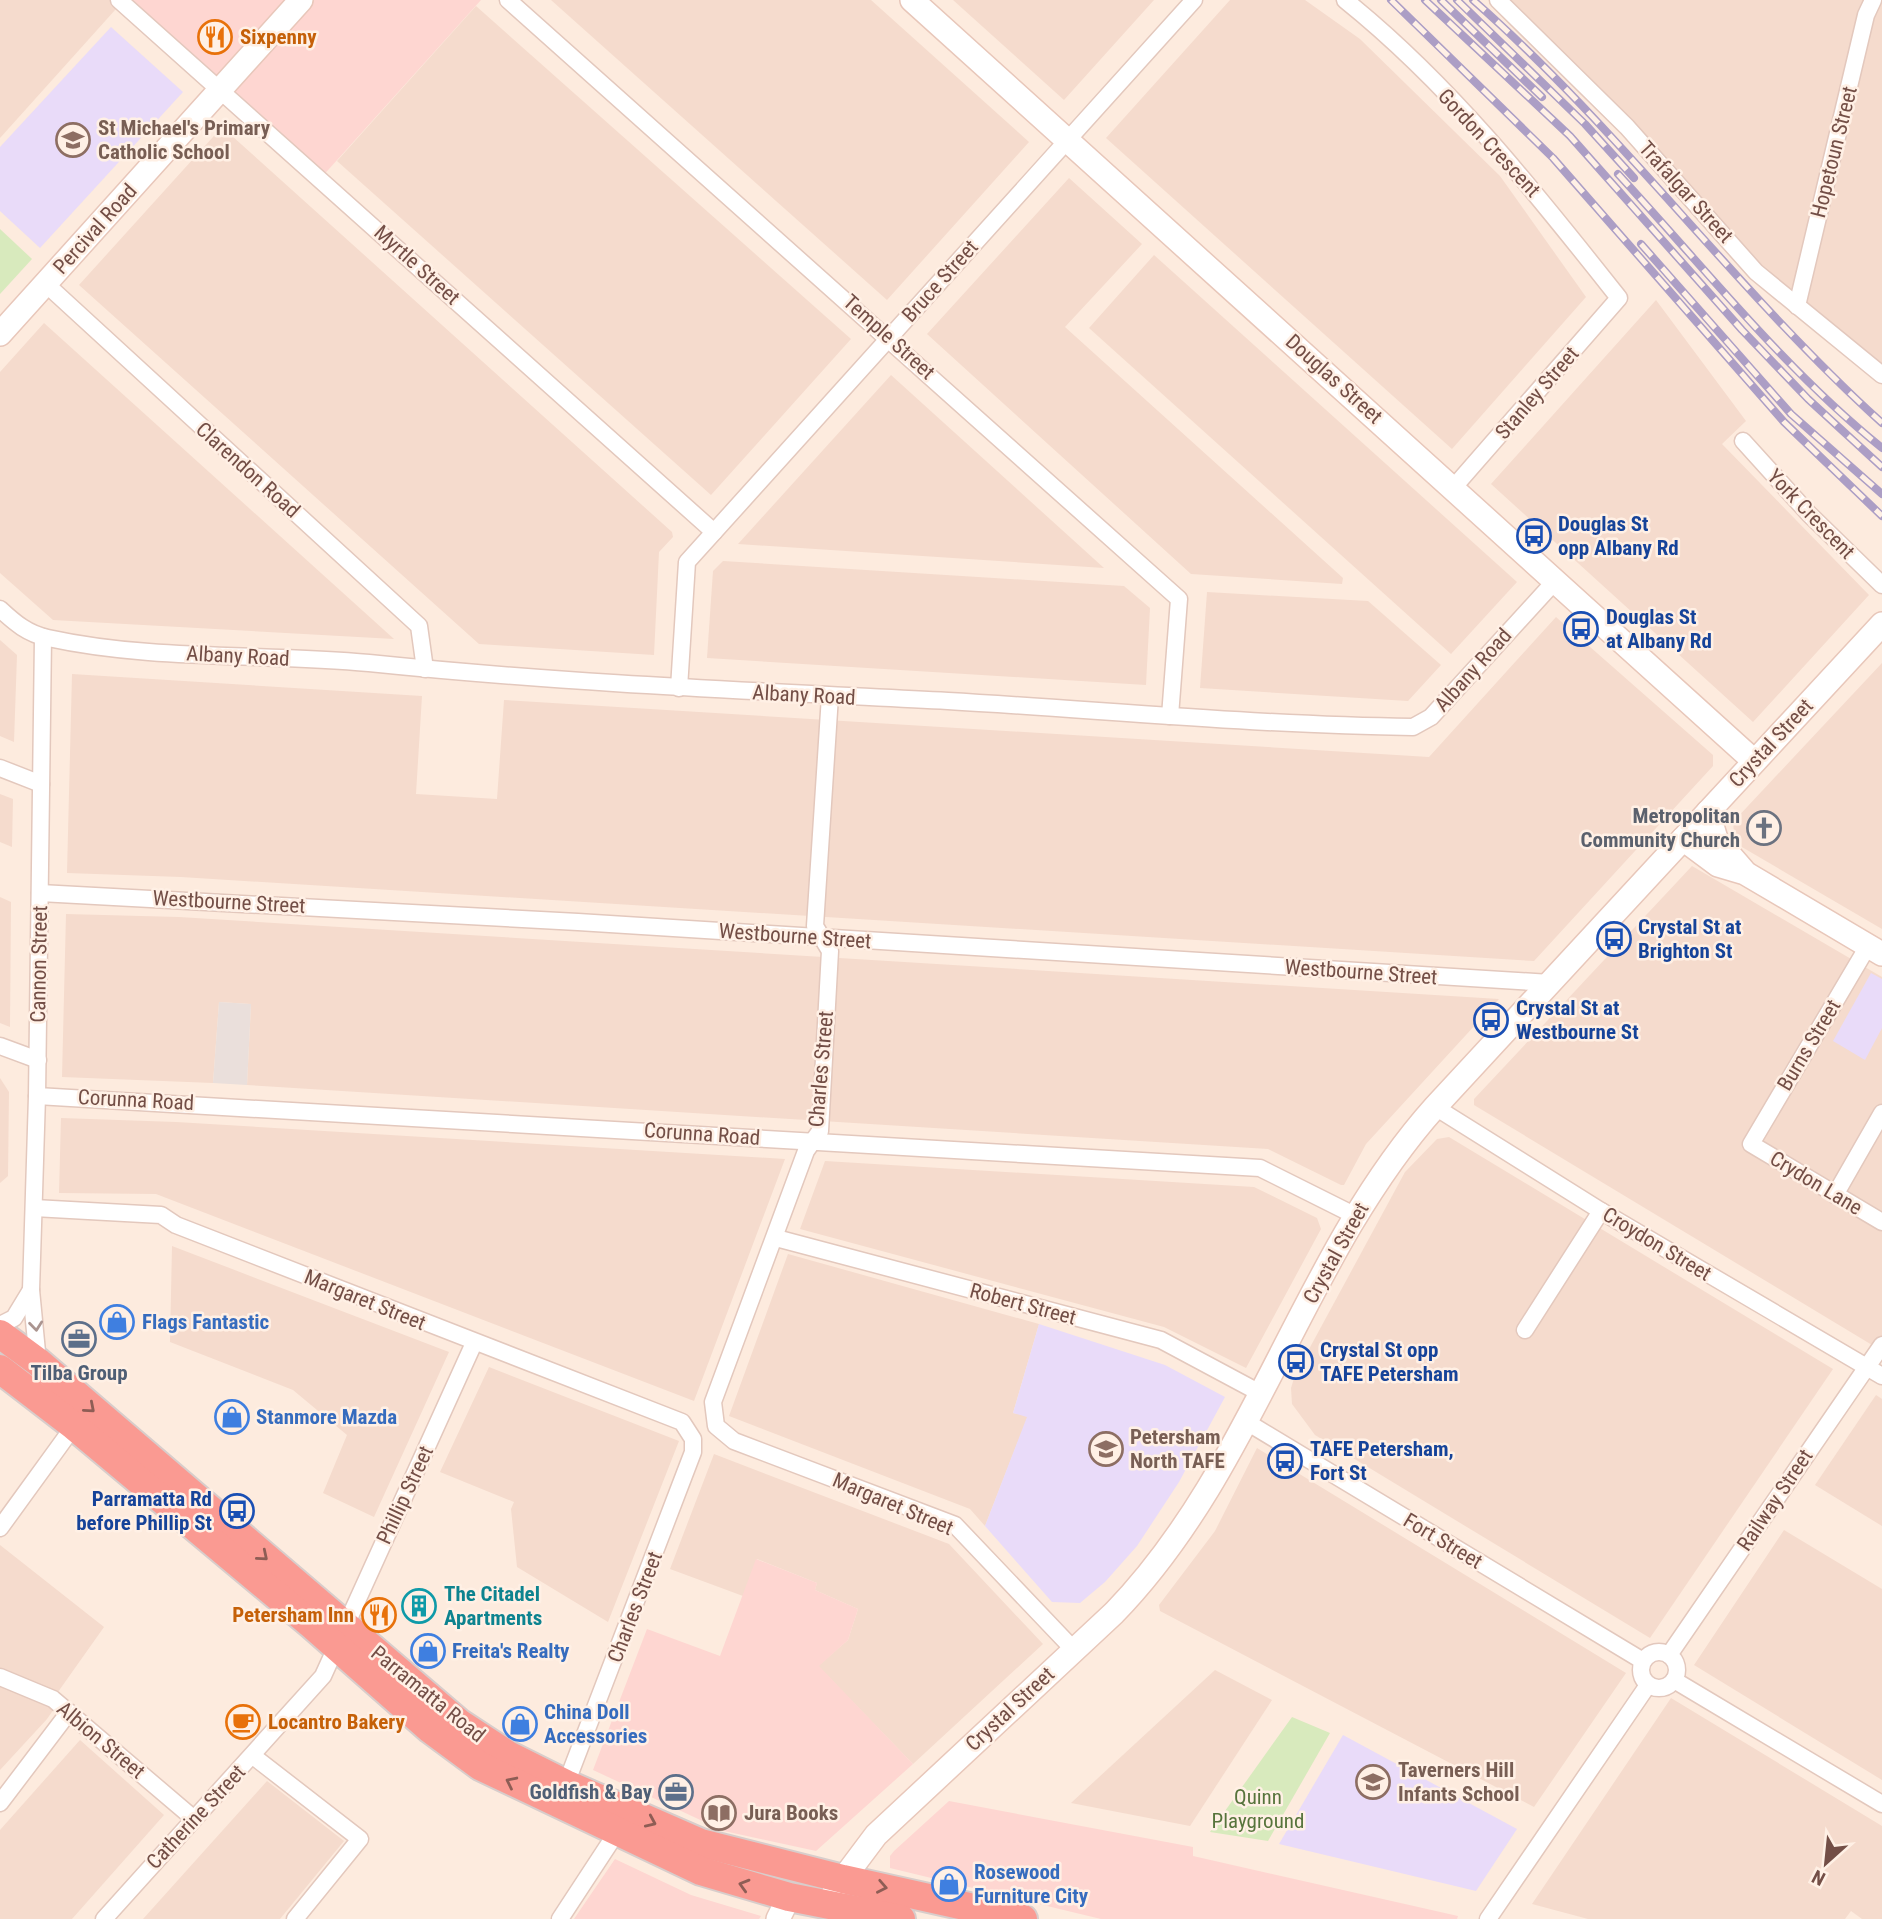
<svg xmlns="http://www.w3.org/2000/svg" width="1882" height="1919" font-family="'Roboto Condensed',sans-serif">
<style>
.residential{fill:#f5dbcd}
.commercial{fill:#fed6d1}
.industrial{fill:#eadfdb}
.education{fill:#e9dbf9}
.green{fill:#d8eabd}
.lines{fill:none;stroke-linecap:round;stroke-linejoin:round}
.street-casing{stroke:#e3c8bd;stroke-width:19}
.secondary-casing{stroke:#e8c7ba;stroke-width:26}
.highway-casing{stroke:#d8cdcb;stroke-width:32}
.street{stroke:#fff;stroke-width:16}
.secondary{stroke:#fff;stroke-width:23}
.highway{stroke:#fa9a92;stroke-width:28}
.rail-casing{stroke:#ac9ec5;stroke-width:8}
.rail{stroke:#fff0e5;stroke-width:5;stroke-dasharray:16;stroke-linecap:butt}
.oneway{stroke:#ab9590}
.oneway2{stroke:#8e5d55}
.labels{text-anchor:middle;stroke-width:5;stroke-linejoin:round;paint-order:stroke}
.food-label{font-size:21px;font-weight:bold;fill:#c56008;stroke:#fff0e5;text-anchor:start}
.education-label{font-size:21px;font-weight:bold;fill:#785e54;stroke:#fff0e5;text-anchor:start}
.street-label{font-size:21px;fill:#734e46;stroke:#fff0e5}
.transit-label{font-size:21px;font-weight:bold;fill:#164399;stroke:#fff0e5;text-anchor:start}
.worship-label{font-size:21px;font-weight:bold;fill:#5b616d;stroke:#fff0e5;text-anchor:end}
.shop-label{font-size:21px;font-weight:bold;fill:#366cbe;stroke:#fff0e5;text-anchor:start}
.service-label{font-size:21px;font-weight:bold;fill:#4e5e75;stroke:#fff0e5}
.culture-label{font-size:21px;font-weight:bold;fill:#0d838f;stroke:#fff0e5;text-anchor:start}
.park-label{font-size:21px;fill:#57743c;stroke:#fff0e5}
</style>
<rect width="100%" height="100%" fill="#fdebde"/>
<g class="residential">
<polygon points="0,0 124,0 0,138"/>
<polygon points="551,0 871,0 1029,142 887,300"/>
<polygon points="953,0 1154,0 1064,100"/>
<polygon points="1230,0 1305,0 1360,39 1500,176 1586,297 1452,449 1106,138"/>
<polygon points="1498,0 1882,0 1882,375 1773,286"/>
<polygon points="476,6 851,339 711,495 337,161"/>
<polygon points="222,127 672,532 673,537 659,552 654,655 479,644 79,285"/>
<polygon points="1069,178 1142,244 1065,327 1343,578 1342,584 1191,574 927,334"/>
<polygon points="1154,255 1517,582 1451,654 1089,328"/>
<polygon points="1656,300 1746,421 1722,444 1869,595 1753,722 1491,484"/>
<polygon points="44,323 394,639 53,620 0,573 0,372"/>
<polygon points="891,375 1104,568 738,544"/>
<polygon points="723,561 1124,586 1150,608 1146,685 707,658 713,571"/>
<polygon points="1207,592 1368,601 1441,665 1408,701 1200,688"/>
<polygon points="1556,617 1713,755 1713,766 1534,961 181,877 67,873 72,674 422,696 416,794 497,799 504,700 1429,757"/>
<polygon points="0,640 17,655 14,742 0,736"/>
<polygon points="1882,663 1882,929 1735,843 1733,822"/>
<polygon points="0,794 13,799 12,847 0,842"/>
<polygon points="1692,866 1882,977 1882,1351 1474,1105 1474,1099"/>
<polygon points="0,897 11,902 10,1027 0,1023"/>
<polygon points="66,914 179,917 1499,999 1366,1144 1344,1185 1341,1185 1268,1149 247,1085 251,1004 219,1002 213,1083 62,1077"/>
<polygon points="0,1078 9,1092 8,1176 0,1183"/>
<polygon points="61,1118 176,1122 785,1159 694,1401 156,1194 59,1193"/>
<polygon points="1449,1137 1833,1369 1650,1638 1315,1435 1292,1404 1291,1388 1295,1375 1405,1172 1437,1139"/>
<polygon points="825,1161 1254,1187 1317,1218 1321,1229 1246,1368 1164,1327 800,1229"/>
<polygon points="172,1246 449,1352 374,1517 323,1493 347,1435 293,1390 170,1342"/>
<polygon points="788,1254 1039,1324 1013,1413 1028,1416 985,1526 970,1509 729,1416"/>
<polygon points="489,1367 679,1441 608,1622 517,1567 511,1509 514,1502 440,1472"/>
<polygon points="1876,1395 1882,1399 1882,1526 1815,1485"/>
<polygon points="1257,1448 1626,1673 1534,1807 1160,1611 1159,1605 1215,1531"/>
<polygon points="714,1454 949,1544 1043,1644 913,1764 818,1666 848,1640 858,1609 815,1590 817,1583 757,1559 743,1596 670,1569"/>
<polygon points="1784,1530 1882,1589 1882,1780 1694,1665"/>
<polygon points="0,1545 104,1627 53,1699 58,1703 47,1719 0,1770"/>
<polygon points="1215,1670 1272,1700 1190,1826 1071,1803"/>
<polygon points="1671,1698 1882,1826 1882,1919 1862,1919 1851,1911 1845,1919 1588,1919 1532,1904"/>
<polygon points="80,1740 164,1815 72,1919 0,1919 0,1830"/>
<polygon points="267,1781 344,1841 280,1919 143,1919"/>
</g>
<g class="commercial">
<polygon points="124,0 481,0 320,179"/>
<polygon points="756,1559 817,1583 815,1590 858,1609 848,1640 819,1666 913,1764 816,1851 724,1831 593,1770 647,1629 720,1656"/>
<polygon points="949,1801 1193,1847 1193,1856 1458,1916 1457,1919 1101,1919 890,1868 890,1856 894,1851"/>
<polygon points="615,1859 691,1895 761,1916 759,1919 574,1919"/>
</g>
<polygon class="industrial" points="219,1002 251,1004 247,1085 213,1083"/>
<g class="education">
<polygon points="111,27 183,92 40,248 0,211 0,147"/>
<polygon points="1871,973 1882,979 1882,1028 1865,1060 1833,1041"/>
<polygon points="1039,1324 1165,1365 1225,1397 1179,1482 1137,1546 1105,1582 1080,1603 1052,1602 985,1526 1027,1417 1013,1413"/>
<polygon points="1343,1735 1517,1829 1476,1891 1279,1844"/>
</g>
<g class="green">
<polygon points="0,229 32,259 0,294"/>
<polygon points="1292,1717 1330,1733 1268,1841 1210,1832"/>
</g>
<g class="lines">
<g class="street-casing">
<g id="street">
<polyline points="119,0 714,532"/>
<polyline points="508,0 1179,599 1170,716"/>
<path d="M 1345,0 C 1451,85 1535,192 1619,298 L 1454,487"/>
<polyline points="1498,0 1627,127 1756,272 1882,375"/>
<polyline points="46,284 419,626 425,669"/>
<polyline points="1797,306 1866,15 1873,0"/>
<polyline points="1743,441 1809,514 1882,585"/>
<path d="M 0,609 C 15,623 28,634 48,638 C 153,661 263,653 369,663 C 562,683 755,691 948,701 C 1103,710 1257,725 1413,727 L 1431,717 L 1556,580"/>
<polyline points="679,688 687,562 1194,0"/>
<polyline points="830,696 815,926 830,951 820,1131 806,1151 713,1402 716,1426 734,1441 955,1525 1074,1650"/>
<polyline points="0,768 41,784"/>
<polyline points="40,893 578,922 1550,983"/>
<polyline points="1868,946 1751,1144 1882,1222"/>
<polyline points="0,1046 38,1060"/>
<polyline points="37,1096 1260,1168 1356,1216"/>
<polyline points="1435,1107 1601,1211 1882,1376"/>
<polyline points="1835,1195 1882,1113"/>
<polyline points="34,1208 161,1215 176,1225 682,1422 693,1439 693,1452 566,1784"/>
<polyline points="776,1238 1161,1340 1260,1393"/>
<polyline points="0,1325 14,1318 31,1290"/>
<polyline points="1525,1330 1601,1211"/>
<polyline points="38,1362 31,1290 37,1096 43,637"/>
<polyline points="1245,1421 1643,1661"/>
<polyline points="0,1528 74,1426"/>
<circle cx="1659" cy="1670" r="18"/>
<polyline points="1669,1655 1882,1345"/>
<polyline points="0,1677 53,1699 193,1818"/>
<polyline points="1674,1680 1882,1804"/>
<polyline points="253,1756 360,1839 295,1919"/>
<polyline points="0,1803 69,1712"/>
<polyline points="104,1919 323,1676 474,1343"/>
<polyline points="560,1919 617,1832"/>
<polyline points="1488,1919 1648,1685"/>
</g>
</g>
<g class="secondary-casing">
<g id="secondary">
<polyline points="912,0 1754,761"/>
<polyline points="0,334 301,0"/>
<polyline points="1708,812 1716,839 1743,870"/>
<polyline points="1683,839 1718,865 1745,873 1882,954"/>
<path d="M 834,1891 L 876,1835 L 1114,1613 C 1255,1468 1301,1257 1435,1107 L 1882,624"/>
<polyline points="778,1919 789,1897"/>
</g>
</g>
<g class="highway-casing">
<g id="highway">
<polyline points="0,1334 38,1362 459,1723 508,1755 566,1784 701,1843 843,1879 1023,1919"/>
<polyline points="0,1369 74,1426 312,1625 430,1729 480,1766 701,1871 789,1897 901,1919"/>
</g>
</g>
<use href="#street" class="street"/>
<use href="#secondary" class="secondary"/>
<use href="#highway" class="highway"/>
<g class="rail-casing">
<g id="rail">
<polyline points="1391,0 1553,158 1784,422 1882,516"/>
<polyline points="1425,0 1570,136 1742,330 1808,399 1882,467"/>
<polyline points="1441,0 1542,97"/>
<polyline points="1457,0 1585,124 1634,178"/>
<path d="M 1473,0 C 1621,130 1736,291 1882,423"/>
<path d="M 1618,174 C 1704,267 1783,368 1882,448"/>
<polyline points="1641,244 1791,414 1882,494"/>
</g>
</g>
<use href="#rail" class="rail"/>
</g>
<defs><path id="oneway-chevron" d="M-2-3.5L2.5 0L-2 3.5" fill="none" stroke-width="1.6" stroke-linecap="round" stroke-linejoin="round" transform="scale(1.75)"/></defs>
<use class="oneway" href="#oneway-chevron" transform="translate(36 1326) rotate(84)"/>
<g class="oneway2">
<use href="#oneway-chevron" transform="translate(90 1408) rotate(41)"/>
<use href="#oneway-chevron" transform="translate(263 1556) rotate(40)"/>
<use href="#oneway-chevron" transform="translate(511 1782) rotate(-154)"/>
<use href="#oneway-chevron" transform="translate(651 1822) rotate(24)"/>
<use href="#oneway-chevron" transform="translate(744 1885) rotate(-164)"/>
<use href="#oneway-chevron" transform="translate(882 1887) rotate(11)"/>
</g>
<defs>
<g id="restaurant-ring" transform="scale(1.75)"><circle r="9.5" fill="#fff0e5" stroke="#e8710a" stroke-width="1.5"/><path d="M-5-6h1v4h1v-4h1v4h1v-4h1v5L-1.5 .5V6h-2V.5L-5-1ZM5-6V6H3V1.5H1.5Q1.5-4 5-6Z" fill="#e8710a"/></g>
<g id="school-ring" transform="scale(1.75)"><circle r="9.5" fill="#fff0e5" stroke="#8d6e63" stroke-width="1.5"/><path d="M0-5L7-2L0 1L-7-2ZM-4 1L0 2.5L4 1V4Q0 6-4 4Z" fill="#8d6e63"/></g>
<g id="bus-ring" transform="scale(1.75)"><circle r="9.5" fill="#fff0e5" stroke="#1a4fb4" stroke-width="1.5"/><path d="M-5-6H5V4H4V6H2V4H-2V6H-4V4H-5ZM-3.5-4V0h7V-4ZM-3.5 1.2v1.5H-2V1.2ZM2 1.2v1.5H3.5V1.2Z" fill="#1a4fb4"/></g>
<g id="church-ring" transform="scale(1.75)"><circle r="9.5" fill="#fff0e5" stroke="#6b7280" stroke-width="1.5"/><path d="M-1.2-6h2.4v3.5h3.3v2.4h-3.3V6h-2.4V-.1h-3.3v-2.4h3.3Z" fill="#6b7280"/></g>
<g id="shop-ring" transform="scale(1.75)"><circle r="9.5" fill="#fff0e5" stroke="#3f7fe0" stroke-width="1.5"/><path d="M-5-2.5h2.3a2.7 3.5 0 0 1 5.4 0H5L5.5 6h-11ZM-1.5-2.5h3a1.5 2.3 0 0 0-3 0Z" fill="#3f7fe0"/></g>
<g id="office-ring" transform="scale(1.75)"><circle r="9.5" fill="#fff0e5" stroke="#5c6f8a" stroke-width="1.5"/><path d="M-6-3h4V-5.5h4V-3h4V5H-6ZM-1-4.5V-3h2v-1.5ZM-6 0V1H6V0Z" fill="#5c6f8a"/></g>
<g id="university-ring" transform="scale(1.75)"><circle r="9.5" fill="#fff0e5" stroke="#8d6e63" stroke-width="1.5"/><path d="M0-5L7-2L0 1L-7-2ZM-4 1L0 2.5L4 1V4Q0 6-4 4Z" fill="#8d6e63"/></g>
<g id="building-ring" transform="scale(1.75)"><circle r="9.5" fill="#fff0e5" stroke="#0f9aa8" stroke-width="1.5"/><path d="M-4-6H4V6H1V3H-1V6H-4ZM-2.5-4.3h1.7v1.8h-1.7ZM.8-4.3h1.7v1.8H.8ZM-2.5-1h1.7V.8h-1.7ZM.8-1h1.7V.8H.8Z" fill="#0f9aa8"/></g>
<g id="cafe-ring" transform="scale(1.75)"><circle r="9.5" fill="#fff0e5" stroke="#e8710a" stroke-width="1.5"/><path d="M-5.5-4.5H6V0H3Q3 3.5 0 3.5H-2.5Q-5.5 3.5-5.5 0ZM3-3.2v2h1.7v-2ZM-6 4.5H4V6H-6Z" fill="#e8710a"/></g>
<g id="library-ring" transform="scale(1.75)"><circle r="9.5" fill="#fff0e5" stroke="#8d6e63" stroke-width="1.5"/><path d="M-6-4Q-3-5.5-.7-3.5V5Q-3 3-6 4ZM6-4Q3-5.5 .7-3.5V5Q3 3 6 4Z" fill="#8d6e63"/></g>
</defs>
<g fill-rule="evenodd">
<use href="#restaurant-ring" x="215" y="37"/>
<use href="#school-ring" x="73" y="140"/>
<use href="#bus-ring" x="1534" y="536"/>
<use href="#bus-ring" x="1581" y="629"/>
<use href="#church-ring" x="1764" y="828"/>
<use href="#bus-ring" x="1614" y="939"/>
<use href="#bus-ring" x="1491" y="1020"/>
<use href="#shop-ring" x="117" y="1322"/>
<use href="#office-ring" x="79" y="1339"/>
<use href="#bus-ring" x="1296" y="1362"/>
<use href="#shop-ring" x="232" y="1417"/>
<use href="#university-ring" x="1106" y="1449"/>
<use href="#bus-ring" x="1285" y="1461"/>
<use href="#bus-ring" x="237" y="1511"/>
<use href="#building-ring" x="419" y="1606"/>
<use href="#restaurant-ring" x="379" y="1615"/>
<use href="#shop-ring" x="428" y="1651"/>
<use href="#cafe-ring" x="243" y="1722"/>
<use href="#shop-ring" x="520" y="1724"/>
<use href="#school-ring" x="1373" y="1782"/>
<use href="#office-ring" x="676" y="1792"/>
<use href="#library-ring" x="719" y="1813"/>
<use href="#shop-ring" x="949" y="1884"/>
</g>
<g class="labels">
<g class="food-label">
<text x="240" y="44">Sixpenny</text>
<text x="354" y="1622" text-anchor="end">Petersham Inn</text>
<text x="268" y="1729">Locantro Bakery</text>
</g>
<g class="education-label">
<text x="98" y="135">St Michael's Primary<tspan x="98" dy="24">Catholic School</tspan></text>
<text x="1130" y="1444">Petersham<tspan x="1130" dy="24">North TAFE</tspan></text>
<text x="1398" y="1777">Taverners Hill<tspan x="1398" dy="24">Infants School</tspan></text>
<text x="744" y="1820">Jura Books</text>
</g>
<g class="street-label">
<text transform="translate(1489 143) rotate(47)" y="7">Gordon Crescent</text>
<text transform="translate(1834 152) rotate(-76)" y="7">Hopetoun Street</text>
<text transform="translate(1686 192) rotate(48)" y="7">Trafalgar Street</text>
<text transform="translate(95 229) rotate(-48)" y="7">Percival Road</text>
<text transform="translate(417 265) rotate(42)" y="7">Myrtle Street</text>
<text transform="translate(940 281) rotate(-48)" y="7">Bruce Street</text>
<text transform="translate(889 337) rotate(42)" y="7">Temple Street</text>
<text transform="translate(1334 379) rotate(42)" y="7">Douglas Street</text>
<text transform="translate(1537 393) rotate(-49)" y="7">Stanley Street</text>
<text transform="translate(248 470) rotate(42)" y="7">Clarendon Road</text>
<text transform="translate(1811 514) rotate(46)" y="7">York Crescent</text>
<text transform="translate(238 656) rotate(3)" y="7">Albany Road</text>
<text transform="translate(1473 670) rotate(-48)" y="7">Albany Road</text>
<text transform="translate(804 695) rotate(3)" y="7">Albany Road</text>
<text transform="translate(1771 743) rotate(-47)" y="7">Crystal Street</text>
<text transform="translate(229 902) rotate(3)" y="7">Westbourne Street</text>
<text transform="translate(795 936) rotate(4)" y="7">Westbourne Street</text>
<text transform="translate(39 964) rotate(-89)" y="7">Cannon Street</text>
<text transform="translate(1361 972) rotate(4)" y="7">Westbourne Street</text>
<text transform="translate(1809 1045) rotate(-59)" y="7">Burns Street</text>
<text transform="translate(821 1069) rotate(-85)" y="7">Charles Street</text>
<text transform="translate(136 1100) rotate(3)" y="7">Corunna Road</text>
<text transform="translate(702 1134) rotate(4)" y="7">Corunna Road</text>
<text transform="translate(1816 1183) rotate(31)" y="7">Crydon Lane</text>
<text transform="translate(1657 1244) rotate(31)" y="7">Croydon Street</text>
<text transform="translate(1336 1253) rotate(-61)" y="7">Crystal Street</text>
<text transform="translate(365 1300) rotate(22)" y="7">Margaret Street</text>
<text transform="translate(1023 1304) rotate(15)" y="7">Robert Street</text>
<text transform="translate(405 1495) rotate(-65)" y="7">Phillip Street</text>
<text transform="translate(1775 1500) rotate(-56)" y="7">Railway Street</text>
<text transform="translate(893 1504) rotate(23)" y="7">Margaret Street</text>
<text transform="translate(1443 1541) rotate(31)" y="7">Fort Street</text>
<text transform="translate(635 1607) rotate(-69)" y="7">Charles Street</text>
<text transform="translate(428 1694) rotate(39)" y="7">Parramatta Road</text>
<text transform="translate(1010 1709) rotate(-43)" y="7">Crystal Street</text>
<text transform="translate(101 1740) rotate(40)" y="7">Albion Street</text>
<text transform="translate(196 1817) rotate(-47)" y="7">Catherine Street</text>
</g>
<g class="transit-label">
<text x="1558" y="531">Douglas St<tspan x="1558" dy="24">opp Albany Rd</tspan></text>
<text x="1606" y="624">Douglas St<tspan x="1606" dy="24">at Albany Rd</tspan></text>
<text x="1638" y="934">Crystal St at<tspan x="1638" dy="24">Brighton St</tspan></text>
<text x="1516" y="1015">Crystal St at<tspan x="1516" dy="24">Westbourne St</tspan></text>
<text x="1320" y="1357">Crystal St opp<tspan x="1320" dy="24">TAFE Petersham</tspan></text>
<text x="1310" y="1456">TAFE Petersham,<tspan x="1310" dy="24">Fort St</tspan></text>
<text x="212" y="1506" text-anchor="end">Parramatta Rd<tspan x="212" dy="24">before Phillip St</tspan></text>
</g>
<g class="worship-label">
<text x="1740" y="823">Metropolitan<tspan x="1740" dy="24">Community Church</tspan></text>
</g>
<g class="shop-label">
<text x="142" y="1329">Flags Fantastic</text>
<text x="256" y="1424">Stanmore Mazda</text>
<text x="452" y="1658">Freita's Realty</text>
<text x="544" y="1719">China Doll<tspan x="544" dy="24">Accessories</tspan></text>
<text x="974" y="1879">Rosewood<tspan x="974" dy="24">Furniture City</tspan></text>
</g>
<g class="service-label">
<text x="79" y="1380">Tilba Group</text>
<text x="652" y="1799" text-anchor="end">Goldfish &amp; Bay</text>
</g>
<g class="culture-label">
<text x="444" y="1601">The Citadel<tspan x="444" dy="24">Apartments</tspan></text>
</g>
<g class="park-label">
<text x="1258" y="1804">Quinn<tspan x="1258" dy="24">Playground</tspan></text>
</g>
</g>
<g transform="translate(1826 1863) rotate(207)" stroke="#fff0e5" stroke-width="5" paint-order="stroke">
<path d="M0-5L12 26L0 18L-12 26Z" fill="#734e46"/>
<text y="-10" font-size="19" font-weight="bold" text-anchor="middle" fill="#734e46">N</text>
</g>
</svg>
